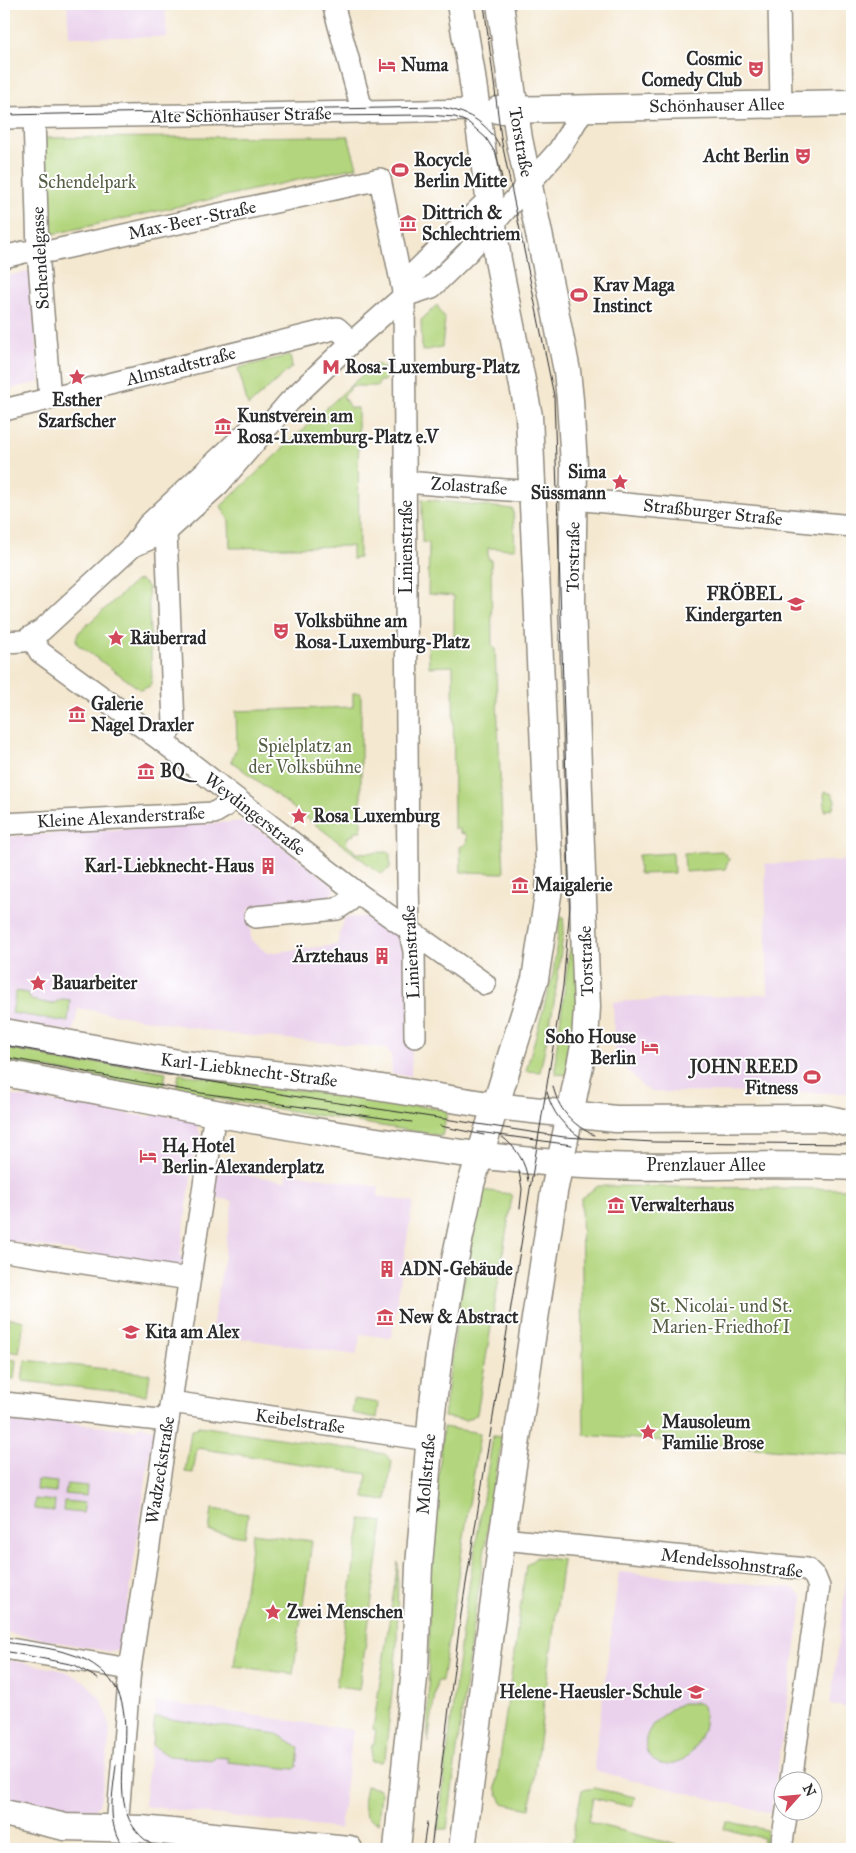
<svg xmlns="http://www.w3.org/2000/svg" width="856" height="1853" font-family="'IM FELL Great Primer',serif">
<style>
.built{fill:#ead1ec}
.green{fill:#b2d57d;stroke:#6e8054}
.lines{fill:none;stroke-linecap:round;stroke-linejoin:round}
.minor-casing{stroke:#908a7e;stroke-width:24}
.major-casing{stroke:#908a7e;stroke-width:29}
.minor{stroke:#fff;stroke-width:21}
.major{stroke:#fff;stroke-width:26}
.tram{stroke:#2b2b2b;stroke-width:1}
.labels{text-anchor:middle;stroke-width:4;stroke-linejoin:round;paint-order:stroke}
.poi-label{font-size:18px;font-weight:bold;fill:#2b2b2b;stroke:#fff;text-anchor:start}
.street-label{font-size:18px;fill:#2b2b2b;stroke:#fff}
.park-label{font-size:18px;fill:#545e44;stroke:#fff}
</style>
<rect width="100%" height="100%" fill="#fff"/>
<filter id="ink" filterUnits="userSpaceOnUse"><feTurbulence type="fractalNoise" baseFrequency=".02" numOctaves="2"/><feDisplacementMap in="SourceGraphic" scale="10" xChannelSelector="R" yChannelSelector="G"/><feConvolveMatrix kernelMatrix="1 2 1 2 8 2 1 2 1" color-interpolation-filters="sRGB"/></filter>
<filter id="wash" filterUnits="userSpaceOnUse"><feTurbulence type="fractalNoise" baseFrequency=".0096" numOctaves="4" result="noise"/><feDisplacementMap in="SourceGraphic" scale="20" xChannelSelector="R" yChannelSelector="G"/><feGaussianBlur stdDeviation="1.12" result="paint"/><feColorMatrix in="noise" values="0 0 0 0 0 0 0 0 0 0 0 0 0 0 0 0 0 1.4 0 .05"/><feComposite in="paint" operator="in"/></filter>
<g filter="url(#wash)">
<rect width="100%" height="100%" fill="#f4e8d0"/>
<g class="built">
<polygon points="67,4 165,4 167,37 69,37"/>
<polygon points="30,271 40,382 4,390 4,277"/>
<polygon points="247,821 332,884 334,891 326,901 249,908 251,940 267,953 337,945 344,918 375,916 404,939 412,1041 411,1076 392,1074 391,1054 386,1048 231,1034 78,1008 73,1032 4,1020 4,837"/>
<polygon points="852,860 852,1093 655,1092 644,1088 619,1061 615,1049 613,1002 768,994 765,864"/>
<polygon points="4,1094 149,1117 155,1113 195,1120 201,1136 200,1147 195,1150 180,1255 184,1258 180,1269 4,1240"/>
<polygon points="213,1170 285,1181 287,1172 379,1187 378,1196 413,1202 391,1338 361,1334 356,1355 211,1334 233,1201 209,1196"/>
<polygon points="4,1415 136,1430 140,1425 155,1430 158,1433 158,1446 150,1452 122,1644 118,1650 112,1652 4,1632"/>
<polygon points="848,1569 852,1570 852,1708 830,1705"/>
<polygon points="619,1572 794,1588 803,1598 771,1813 596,1771 594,1765"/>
<polygon points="4,1659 65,1671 84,1681 100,1698 108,1716 110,1733 101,1797 99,1805 93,1810 4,1800"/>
<polygon points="156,1701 353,1730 340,1829 144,1806"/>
</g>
<g class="green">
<polygon points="348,136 357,167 44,236 41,138"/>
<polygon points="437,305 445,319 442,347 422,351 421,320"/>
<polygon points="290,355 292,367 248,406 238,368"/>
<polygon points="375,363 386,369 385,381 379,381 378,386 350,386 350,390 343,396 350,408 358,408 359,558 352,559 352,546 230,548 229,521 221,506"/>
<polygon points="422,499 513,509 515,549 488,548 488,559 491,559 492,647 495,648 504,873 461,872 460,847 466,844 467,837 465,834 460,833 460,829 454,829 453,666 429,667 428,646 454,647 454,596 428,594 429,543 422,542"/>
<polygon points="141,580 148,587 152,679 150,686 141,690 77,644 76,639 79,632 136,581"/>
<polygon points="353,693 361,693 361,831 354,831 354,835 348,837 346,843 350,848 354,849 354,853 390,852 390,868 381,874 231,761 237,747 236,711 353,707"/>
<polygon points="824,791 832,794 835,801 833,808 825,811"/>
<polygon points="722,851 729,859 725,869 685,872 684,853"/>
<polygon points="673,853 674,873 639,874 638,855"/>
<polygon points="563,916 564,928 554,1003 540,1072 526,1071 553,974 560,918"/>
<polygon points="574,918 580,985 568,1075 556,1074 556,1052"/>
<polygon points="16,991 27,993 31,1000 52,1004 62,999 70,1000 68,1022 12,1013"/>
<polygon points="4,1043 166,1072 163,1089 4,1061"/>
<polygon points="179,1074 448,1110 442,1136 176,1092"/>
<polygon points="598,1186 852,1189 852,1455 584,1435 581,1198"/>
<polygon points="482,1190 510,1194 512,1197 477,1414 466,1420 444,1417 459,1304"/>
<polygon points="9,1318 24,1321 19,1353 4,1350"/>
<polygon points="4,1359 16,1360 14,1379 4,1378"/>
<polygon points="25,1360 150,1374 147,1395 22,1381"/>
<polygon points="354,1399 379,1403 377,1418 352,1413"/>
<polygon points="199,1426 385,1454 392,1461 386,1501 364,1498 367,1474 197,1448 193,1473 185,1472 191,1431"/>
<polygon points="443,1427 480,1433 442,1681 437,1681 428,1743 429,1583"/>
<polygon points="493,1436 502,1437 472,1632 447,1829 438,1829 462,1631"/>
<polygon points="37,1480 57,1482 56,1492 36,1490"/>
<polygon points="67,1484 87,1486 86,1496 65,1494"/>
<polygon points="35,1499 55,1501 54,1511 34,1509"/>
<polygon points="64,1501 85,1503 83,1513 63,1511"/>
<polygon points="212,1509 248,1514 245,1537 209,1531"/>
<polygon points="361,1519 383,1522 359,1690 336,1687"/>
<polygon points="253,1533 312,1541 293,1674 234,1666"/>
<polygon points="537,1557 563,1560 530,1809 502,1803 496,1788 526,1565"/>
<polygon points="398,1562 397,1644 385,1758 381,1762 370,1761 372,1744 374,1744 376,1730 373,1729"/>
<path d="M 682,1703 L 698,1703 L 703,1706 C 706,1721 704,1730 697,1743 C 668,1796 606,1740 682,1703 Z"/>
<polygon points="155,1717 277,1734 299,1747 297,1767 294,1769 228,1762 228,1758 214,1757 213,1760 169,1756 152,1745"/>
<path d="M 366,1786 L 379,1789 L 381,1793 L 378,1823 C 359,1817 363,1802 366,1786 Z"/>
<polygon points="594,1788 635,1797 632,1807 593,1798 588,1822 692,1849 570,1849 582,1790"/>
<polygon points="726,1821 767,1830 764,1849 761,1849 763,1838 724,1829"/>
</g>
</g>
<g filter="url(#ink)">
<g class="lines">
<g class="minor-casing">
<g id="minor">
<polyline points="333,4 363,113"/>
<polyline points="779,4 781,104"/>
<polyline points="34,117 38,252 50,398"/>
<polyline points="4,118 478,110"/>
<polyline points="4,257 24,252 51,251 380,179 404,296 408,879 409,929 414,951 415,1037"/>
<polyline points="404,296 410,277 490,198"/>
<polyline points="4,410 337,328 352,342"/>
<polyline points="405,482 533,492"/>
<polyline points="574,499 852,526"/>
<polyline points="133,546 166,532 219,484 289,402 352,342 404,296 432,287 467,253 559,150 584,108"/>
<polyline points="31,637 40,652 162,741 356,892 485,984"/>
<polyline points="4,642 24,641 42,630 133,546 148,525 255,425"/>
<polyline points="162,741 174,724 166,532"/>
<polyline points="4,824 214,813 224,807 233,797"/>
<polyline points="255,917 337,909 349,901 356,892"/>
<polyline points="4,1251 189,1279"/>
<polyline points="171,1402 429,1440"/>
<polyline points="4,1403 168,1421"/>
<polyline points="502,1539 807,1569 815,1577 819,1587 791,1780"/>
<polyline points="4,1648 130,1669"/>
<polyline points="117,1828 130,1669 215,1113"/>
<polyline points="781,1849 787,1810"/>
</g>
</g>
<g class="major-casing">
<g id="major">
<polyline points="498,110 852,103"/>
<polyline points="4,1032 184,1064 344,1082 495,1106 569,1114 616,1119 824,1118 852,1124"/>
<path d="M 4,1073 C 187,1107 370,1147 555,1163 C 654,1172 754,1161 852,1167"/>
<polyline points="4,1813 65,1827 141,1829 349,1849"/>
<polyline points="397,1849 415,1668 419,1566 432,1411 440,1346 452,1274 471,1184 535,979 550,882 529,416 498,260 471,69 460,4"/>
<polyline points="462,1849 502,1539 554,1192 585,1041 587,1007 572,605 574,465 570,400 567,371 551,290 519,139 500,4"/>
</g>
</g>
<use href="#minor" class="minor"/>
<use href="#major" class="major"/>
<g class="tram">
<path d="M 4,115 L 439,107 C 466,111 486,121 500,146"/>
<polyline points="314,116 427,115 455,117 469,123 486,138 496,154 502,178"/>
<polyline points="4,1045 292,1096 564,1137 654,1142 852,1144"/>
<polyline points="4,1057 201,1093 412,1122"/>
<path d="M 553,1086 C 558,1109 572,1125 594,1135"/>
<path d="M 547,1092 C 552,1113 564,1127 582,1138"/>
<polyline points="440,1126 484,1135"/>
<polyline points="478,1132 572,1145"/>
<path d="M 501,1136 C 516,1147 526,1162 528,1181"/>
<polyline points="519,1171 522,1189 520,1208"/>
<path d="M 4,1642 C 30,1646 62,1648 86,1660 C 171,1706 77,1806 159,1849"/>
<polyline points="4,1651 75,1665 98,1679"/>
<path d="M 116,1765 C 113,1792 105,1826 125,1849"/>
<polyline points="423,1849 427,1822"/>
<polyline points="431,1849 461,1614 563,986 570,906 554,396 501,138 484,4"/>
</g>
</g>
</g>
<defs>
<g id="hotel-bare" transform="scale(1.35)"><path d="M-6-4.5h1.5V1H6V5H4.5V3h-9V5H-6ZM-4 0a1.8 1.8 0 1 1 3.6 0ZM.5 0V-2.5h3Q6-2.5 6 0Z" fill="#d1495b" stroke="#fff" stroke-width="2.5" paint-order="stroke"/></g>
<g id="theatre-bare" transform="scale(1.35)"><path d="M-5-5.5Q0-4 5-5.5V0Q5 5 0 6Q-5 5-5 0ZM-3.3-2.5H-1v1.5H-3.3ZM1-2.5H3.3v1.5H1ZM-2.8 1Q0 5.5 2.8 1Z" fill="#d1495b" stroke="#fff" stroke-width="2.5" paint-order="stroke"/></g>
<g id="stadium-bare" transform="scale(1.35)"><path d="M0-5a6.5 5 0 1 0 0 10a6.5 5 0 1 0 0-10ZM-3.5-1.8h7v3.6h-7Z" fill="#d1495b" stroke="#fff" stroke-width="2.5" paint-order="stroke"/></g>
<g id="museum-bare" transform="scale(1.35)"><path d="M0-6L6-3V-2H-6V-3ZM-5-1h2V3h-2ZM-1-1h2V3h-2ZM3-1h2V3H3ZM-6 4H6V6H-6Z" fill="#d1495b" stroke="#fff" stroke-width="2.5" paint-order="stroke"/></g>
<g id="metro-bare" transform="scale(1.35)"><path d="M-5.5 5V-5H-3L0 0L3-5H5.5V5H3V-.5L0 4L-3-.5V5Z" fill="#d1495b" stroke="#fff" stroke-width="2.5" paint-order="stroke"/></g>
<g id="sight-bare" transform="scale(1.35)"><path d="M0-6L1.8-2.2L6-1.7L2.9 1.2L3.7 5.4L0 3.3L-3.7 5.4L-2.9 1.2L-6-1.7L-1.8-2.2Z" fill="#d1495b" stroke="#fff" stroke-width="2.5" paint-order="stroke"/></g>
<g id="school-bare" transform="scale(1.35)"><path d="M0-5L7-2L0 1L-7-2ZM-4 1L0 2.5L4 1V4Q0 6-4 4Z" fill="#d1495b" stroke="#fff" stroke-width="2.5" paint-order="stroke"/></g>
<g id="building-bare" transform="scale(1.35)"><path d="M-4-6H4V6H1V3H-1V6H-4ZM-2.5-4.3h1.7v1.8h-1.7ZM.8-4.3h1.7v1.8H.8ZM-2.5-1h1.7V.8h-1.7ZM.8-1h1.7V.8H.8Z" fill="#d1495b" stroke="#fff" stroke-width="2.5" paint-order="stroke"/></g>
</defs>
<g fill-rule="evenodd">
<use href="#hotel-bare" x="387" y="65"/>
<use href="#theatre-bare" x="756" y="69"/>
<use href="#theatre-bare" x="803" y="156"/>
<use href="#stadium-bare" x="400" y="170"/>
<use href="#museum-bare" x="408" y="223"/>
<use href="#stadium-bare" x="579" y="295"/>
<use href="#metro-bare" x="331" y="367"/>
<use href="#sight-bare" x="77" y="377"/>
<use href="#museum-bare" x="223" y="426"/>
<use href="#sight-bare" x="620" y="482"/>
<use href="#school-bare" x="796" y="604"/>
<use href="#theatre-bare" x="281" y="631"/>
<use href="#sight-bare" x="116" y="638"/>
<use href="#museum-bare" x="77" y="714"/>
<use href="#museum-bare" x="146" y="771"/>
<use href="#sight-bare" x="299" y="816"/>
<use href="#building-bare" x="268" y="866"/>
<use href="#museum-bare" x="520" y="885"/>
<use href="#building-bare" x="382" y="956"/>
<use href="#sight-bare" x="38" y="983"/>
<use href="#hotel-bare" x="650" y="1047"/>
<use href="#stadium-bare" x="812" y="1077"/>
<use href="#hotel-bare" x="148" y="1156"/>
<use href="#museum-bare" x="616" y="1205"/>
<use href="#building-bare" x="387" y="1269"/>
<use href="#museum-bare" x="385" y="1317"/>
<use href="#school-bare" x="131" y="1332"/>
<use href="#sight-bare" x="648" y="1432"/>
<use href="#sight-bare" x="273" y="1612"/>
<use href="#school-bare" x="696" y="1692"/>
</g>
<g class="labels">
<g class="poi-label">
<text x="742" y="65" text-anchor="end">Cosmic<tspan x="742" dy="21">Comedy Club</tspan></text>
<text x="401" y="71">Numa</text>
<text x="789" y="162" text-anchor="end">Acht Berlin</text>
<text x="414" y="166">Rocycle<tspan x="414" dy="21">Berlin Mitte</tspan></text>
<text x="422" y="219">Dittrich &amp;<tspan x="422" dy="21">Schlechtriem</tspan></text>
<text x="593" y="291">Krav Maga<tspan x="593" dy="21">Instinct</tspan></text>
<text x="345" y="373">Rosa-Luxemburg-Platz</text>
<text x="77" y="406" text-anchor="middle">Esther<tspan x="77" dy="21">Szarfscher</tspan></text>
<text x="237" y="422">Kunstverein am<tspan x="237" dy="21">Rosa-Luxemburg-Platz e.V</tspan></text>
<text x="606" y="478" text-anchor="end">Sima<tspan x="606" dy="21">Süssmann</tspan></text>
<text x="782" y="600" text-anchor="end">FRÖBEL<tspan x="782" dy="21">Kindergarten</tspan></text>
<text x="295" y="627">Volksbühne am<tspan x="295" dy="21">Rosa-Luxemburg-Platz</tspan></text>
<text x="130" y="644">Räuberrad</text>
<text x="91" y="710">Galerie<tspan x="91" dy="21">Nagel Draxler</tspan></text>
<text x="160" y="777">BQ</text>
<text x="313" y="822">Rosa Luxemburg</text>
<text x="254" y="872" text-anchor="end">Karl-Liebknecht-Haus</text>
<text x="534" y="891">Maigalerie</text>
<text x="368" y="962" text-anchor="end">Ärztehaus</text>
<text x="52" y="989">Bauarbeiter</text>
<text x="636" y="1043" text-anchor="end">Soho House<tspan x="636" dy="21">Berlin</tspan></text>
<text x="798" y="1073" text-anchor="end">JOHN REED<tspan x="798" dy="21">Fitness</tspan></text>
<text x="162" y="1152">H4 Hotel<tspan x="162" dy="21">Berlin-Alexanderplatz</tspan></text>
<text x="630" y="1211">Verwalterhaus</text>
<text x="401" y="1275">ADN-Gebäude</text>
<text x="399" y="1323">New &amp; Abstract</text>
<text x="145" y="1338">Kita am Alex</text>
<text x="662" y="1428">Mausoleum<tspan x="662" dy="21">Familie Brose</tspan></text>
<text x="287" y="1618">Zwei Menschen</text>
<text x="682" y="1698" text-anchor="end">Helene-Haeusler-Schule</text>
</g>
<g class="street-label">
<text transform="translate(717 105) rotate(-1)" y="6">Schönhauser Allee</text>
<text transform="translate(241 115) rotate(-1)" y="6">Alte Schönhauser Straße</text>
<text transform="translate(521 142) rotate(80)" y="6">Torstraße</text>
<text transform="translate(192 220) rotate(-12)" y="6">Max-Beer-Straße</text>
<text transform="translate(40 258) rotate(-93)" y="6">Schendelgasse</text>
<text transform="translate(181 366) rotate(-14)" y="6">Almstadtstraße</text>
<text transform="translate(469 486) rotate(4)" y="6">Zolastraße</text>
<text transform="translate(713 512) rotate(6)" y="6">Straßburger Straße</text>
<text transform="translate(406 547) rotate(-90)" y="6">Linienstraße</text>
<text transform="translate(573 557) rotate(-89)" y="6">Torstraße</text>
<text transform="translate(255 814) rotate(38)" y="6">Weydingerstraße</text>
<text transform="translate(121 817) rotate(-3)" y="6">Kleine Alexanderstraße</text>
<text transform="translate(411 952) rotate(-93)" y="6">Linienstraße</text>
<text transform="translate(586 961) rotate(-92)" y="6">Torstraße</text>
<text transform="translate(249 1070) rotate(7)" y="6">Karl-Liebknecht-Straße</text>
<text x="706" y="1171">Prenzlauer Allee</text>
<text transform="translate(300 1421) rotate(8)" y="6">Keibelstraße</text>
<text transform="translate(160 1470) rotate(-81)" y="6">Wadzeckstraße</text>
<text transform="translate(426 1474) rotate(-85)" y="6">Mollstraße</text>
<text transform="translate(732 1563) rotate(7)" y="6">Mendelssohnstraße</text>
</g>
<g class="park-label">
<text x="87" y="188">Schendelpark</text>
<text x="305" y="752">Spielplatz an<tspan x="305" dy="21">der Volksbühne</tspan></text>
<text x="721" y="1312">St. Nicolai- und St.<tspan x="721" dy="21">Marien-Friedhof I</tspan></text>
</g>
</g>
<rect width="856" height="1853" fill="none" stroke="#fff" stroke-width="20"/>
<g transform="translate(798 1796) rotate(63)"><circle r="24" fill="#ffffff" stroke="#aaaaaa"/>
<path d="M0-4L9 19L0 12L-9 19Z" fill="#d1495b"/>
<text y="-8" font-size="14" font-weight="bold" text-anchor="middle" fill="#2b2b2b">N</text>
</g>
</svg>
